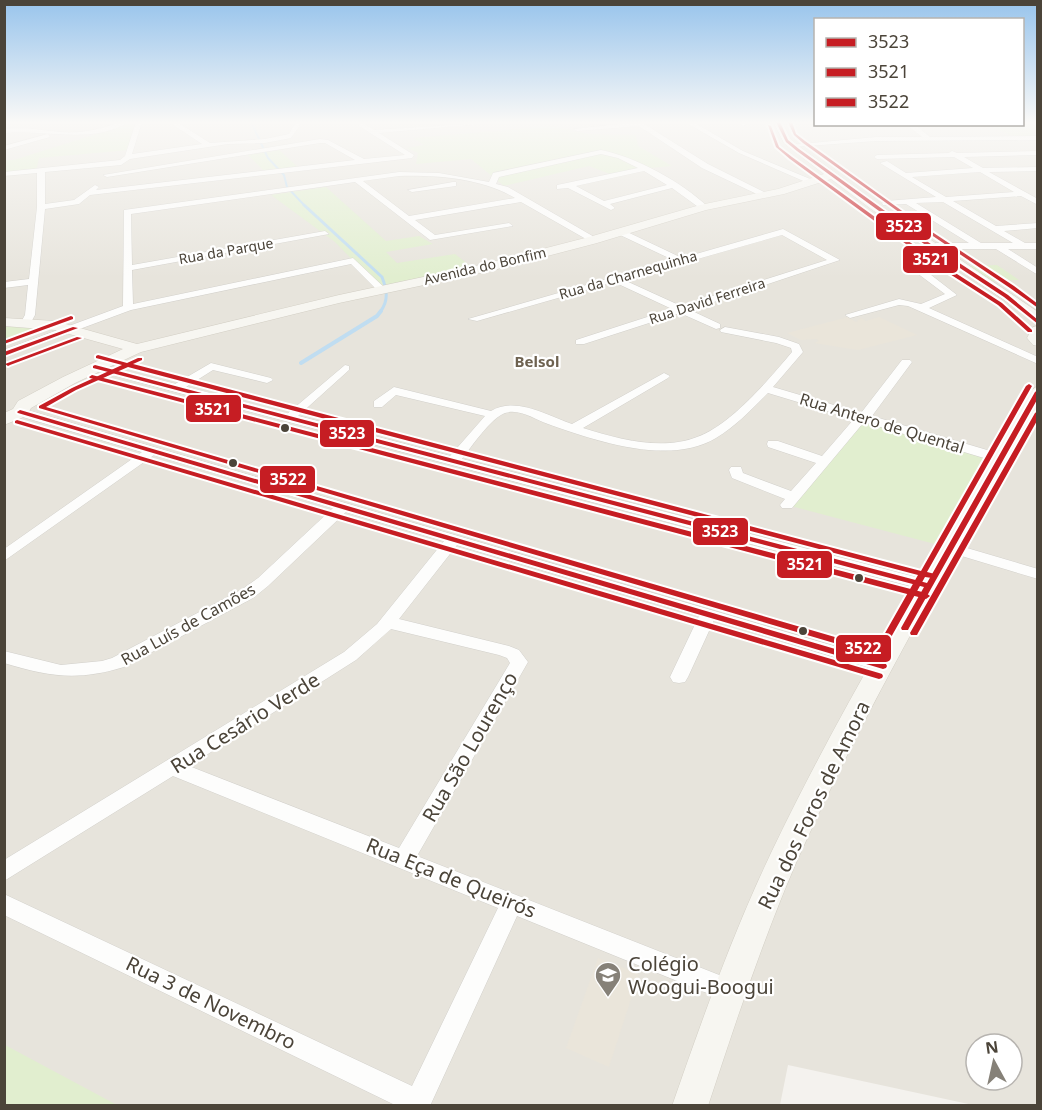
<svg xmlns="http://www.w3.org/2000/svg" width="1042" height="1110" font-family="'Noto Sans',sans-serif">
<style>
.residential{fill:#e7e4dc;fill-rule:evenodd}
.education{fill:#eae5da}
.green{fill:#e1eecf}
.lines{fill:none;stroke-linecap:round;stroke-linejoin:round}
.stream-far2{stroke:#c0ddf1;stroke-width:2}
.stream-far1{stroke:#c0ddf1;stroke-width:3}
.stream{stroke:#c0ddf1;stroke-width:4}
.street-casing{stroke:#d2d0cb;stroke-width:1}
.secondary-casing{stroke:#d3cfc5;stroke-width:1}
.street{fill:#fdfdfc;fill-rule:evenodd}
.secondary{fill:#f7f6f1;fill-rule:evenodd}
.bus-1-casing{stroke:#fff;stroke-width:4}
.bus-2-casing{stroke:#fff;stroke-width:4}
.bus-3-casing{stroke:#fff;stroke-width:4}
.bus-1{fill:#c61d23;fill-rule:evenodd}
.bus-2{fill:#c61d23;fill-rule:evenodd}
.bus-3{fill:#c61d23;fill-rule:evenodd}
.bus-dot{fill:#4b4439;stroke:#fff;stroke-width:2}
.labels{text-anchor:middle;stroke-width:4.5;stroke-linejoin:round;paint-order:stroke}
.far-street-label{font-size:14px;fill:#4b4439;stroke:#fff}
.far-neighbourhood-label{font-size:15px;font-weight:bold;fill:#6e6250;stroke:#fff}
.street-label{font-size:16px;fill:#4b4439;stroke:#fff}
.near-street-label{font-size:20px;fill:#4b4439;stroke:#fff}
.near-poi-label{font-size:20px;fill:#4b4439;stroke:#fff;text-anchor:start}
.line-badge{stroke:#fff;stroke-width:2}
.badge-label{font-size:16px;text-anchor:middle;font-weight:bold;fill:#fff}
</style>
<rect width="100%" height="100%" fill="#f4f2ee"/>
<path class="residential" d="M 5,122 L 815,122 L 816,124 L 1022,124 L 1037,122 L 1037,1105 L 973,1105 L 788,1065 L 780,1105 L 5,1106 ZM 976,1044 L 1012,1044 L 1012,1080 L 976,1080 Z"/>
<g class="education">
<polygon points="848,317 856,322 861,318 866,321 879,317 917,335 858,350 814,343 819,341 816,339 801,340 787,333"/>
<polygon points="598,958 639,974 609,1067 566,1048"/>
</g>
<g class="green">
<polygon points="134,122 139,122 130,150 39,158 36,171 5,174 5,160 14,160"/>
<polygon points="1023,123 1037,124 1037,129 1032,128 1033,136 1012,136 988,125"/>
<polygon points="553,126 589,134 636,135 638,146 672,166 638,169 610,174 589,166 504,186 471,159 416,164 418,153 407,148 424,145 413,138"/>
<polygon points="279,150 299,168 265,172 248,155"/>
<polygon points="326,187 386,241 419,236 433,244 386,252 397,263 455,254 473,268 382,290 335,242 271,195"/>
<polygon points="997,265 1019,280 991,281 968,266"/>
<polygon points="5,326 33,328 34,331 29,336 5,346"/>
<polygon points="861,418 999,458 950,548 787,505"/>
<polygon points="5,1045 117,1105 5,1105"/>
</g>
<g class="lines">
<polyline class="stream-far2" points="251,122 268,158 284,175 287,187 305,206"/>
<path class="stream-far1" d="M 304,205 L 382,277 C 387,290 389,301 380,312"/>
<polyline class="stream" points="301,363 377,316 381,311"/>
<g class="street-casing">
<g id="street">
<path d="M 120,122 L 129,122 C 91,145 46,129 4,133 L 4,129 C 24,127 41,130 60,132 C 80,134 102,129 120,122 Z"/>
<polygon points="136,122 142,122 132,154 202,144 169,122 177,122 210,143 265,139 289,134 296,122 302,122 291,138 265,143 228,144 130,159 121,165 45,172 45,204 74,200 95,185 99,187 96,190 355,160 325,143 320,143 107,177 103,175 320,139 328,140 364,159 405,155 359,126 359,122 365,122 364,124 374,130 502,122 379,133 414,155 412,158 90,195 79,204 45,209 35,315 30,324 22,324 21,322 25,315 28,285 4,288 4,282 29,279 37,207 37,173 4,176 4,172 120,160 125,156"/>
<polygon points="641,122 708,164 770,195 763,197 702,168 639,126 577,131 574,129"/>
<polygon points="685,122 693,122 743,151 815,181 808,183 739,153"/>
<polygon points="737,122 744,122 746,124 743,126"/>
<polygon points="809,122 816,122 816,124 819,124 816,126"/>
<polygon points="1022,122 1038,122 1038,125 1023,124"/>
<polygon points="906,124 914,124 930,137 1038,136 1038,140 876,141 793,147 790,145 876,137 922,137"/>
<polygon points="48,134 50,137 4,150 4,146"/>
<path d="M 601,150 C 636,157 682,182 708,207 L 701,209 L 672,188 L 610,204 L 615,208 L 611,210 L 568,188 L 557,189 L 557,185 L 638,168 L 618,158 L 601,154 L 499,177 L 496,184 L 508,187 L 596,238 L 597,240 L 593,243 L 521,202 L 415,220 L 435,235 L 509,223 L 513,226 L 430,240 L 355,182 L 131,214 L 132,265 L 325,231 L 329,234 L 132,270 L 133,304 L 353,258 L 387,290 L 379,292 L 351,264 L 131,310 L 4,357 L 4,350 L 123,306 L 124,210 L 399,172 L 439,173 L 489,182 L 493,173 ZM 644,171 L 667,185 L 604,201 L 576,186 ZM 399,176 C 437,175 481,178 515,198 L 409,216 L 363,181 Z"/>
<path d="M 952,151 L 957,153 L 1038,151 L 1038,155 L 964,157 L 983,168 L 1038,167 L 1038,171 L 989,172 L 1038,199 L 1038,205 L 1021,196 L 953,201 L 996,226 L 1038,223 L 1038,228 L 1004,231 L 1025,243 L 1038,243 L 1038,249 L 1008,249 L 1038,268 L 1038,275 L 996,249 L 939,249 L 913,261 L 957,295 L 929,308 L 1038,357 L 1038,364 L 908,306 L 899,305 L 850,318 L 845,315 L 899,299 L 921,304 L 945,294 L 905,264 L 904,258 L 929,248 L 927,246 L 931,243 L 969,243 L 906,204 L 883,205 L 882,203 L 886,201 L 936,197 L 880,163 L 887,161 L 906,173 L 973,168 L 954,157 L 877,159 L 874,157 L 877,155 L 949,153 ZM 980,172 L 1014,192 L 946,197 L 912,177 ZM 943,202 L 1013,243 L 981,243 L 916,203 Z"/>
<polygon points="453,182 456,182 456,186 412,192 408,190"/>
<path d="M 621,229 L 682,258 L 783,229 L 840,260 L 690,310 L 720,324 L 720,328 L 716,329 L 680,313 L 584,344 L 576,344 L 576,340 L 672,309 L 614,282 L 477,321 L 468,319 L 673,260 L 618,234 L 618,230 ZM 782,235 L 827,260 L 681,306 L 624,280 Z"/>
<path d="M 725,327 L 779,337 L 799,344 L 803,352 L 773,387 L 861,413 L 902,360 L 910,360 L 912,362 L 872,416 L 1004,455 L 1006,458 L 1004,461 L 994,461 L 864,422 L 792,508 L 782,508 L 780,505 L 785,499 L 732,478 L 729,470 L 731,467 L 741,467 L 743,473 L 791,491 L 816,463 L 768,447 L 767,444 L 768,441 L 778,441 L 822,456 L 854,419 L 768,393 C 752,409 736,426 716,438 C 669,466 596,441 548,424 C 536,420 519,408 505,413 C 491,418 471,447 462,459 L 935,582 L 937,586 L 935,590 L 929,591 L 172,391 L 91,369 L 89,367 L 95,364 L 175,384 L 211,363 L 271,378 L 273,380 L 267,383 L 213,370 L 186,387 L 287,414 L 345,365 L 349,366 L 349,370 L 298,416 L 450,456 L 485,416 L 396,395 L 382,407 L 374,407 L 374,401 L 394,387 L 491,411 C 516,396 548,416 572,424 L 664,373 L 670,376 L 668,378 L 583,428 C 618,439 662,451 697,437 C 731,425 770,378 792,352 L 791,348 L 776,343 L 721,332 L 720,330 Z"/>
<path d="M 20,408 L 889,662 L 892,666 L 889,670 L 883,672 L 714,620 L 688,677 L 685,682 L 679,683 L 673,682 L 670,677 L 699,616 L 457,545 L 399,619 L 509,646 L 519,650 L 528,662 L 417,856 L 737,982 L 741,990 L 737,998 L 729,1002 L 517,916 L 430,1106 L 397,1106 L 4,915 L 4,894 L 412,1086 L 498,908 L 173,776 L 4,881 L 4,860 L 344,652 L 377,624 L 444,541 L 346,512 L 268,586 L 253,598 L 124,667 C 78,681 50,677 4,663 L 4,651 L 61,665 L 102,661 L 112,658 L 241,590 L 258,578 L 333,508 L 154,455 L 4,561 L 4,549 L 142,452 L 16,415 L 14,412 ZM 391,629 L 499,655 L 507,658 L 510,663 L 399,848 L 189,766 L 356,660 Z"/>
<polygon points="950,543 1038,569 1038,579 945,551 943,548"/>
</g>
</g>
<g class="secondary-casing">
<g id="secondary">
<polygon points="774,122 782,122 791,140 804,150 879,205 1038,312 1038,323 871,209 831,179 784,194 706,210 597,243 490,271 339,303 141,352 75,383 31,408 26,416 4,425 4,413 13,409 18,401 63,377 123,349 55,330 4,326 4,318 55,321 137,344 339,295 484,264 589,237 700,205 778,189 824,174 784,143"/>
<polygon points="1038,326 1038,346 1033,345 1027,338 1033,327"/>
<path d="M 1038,386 L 1038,407 C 954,557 866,706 796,863 C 762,942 735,1024 708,1106 L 672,1106 C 702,1020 732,935 771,853 C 847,694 941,543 1030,391 Z"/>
</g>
</g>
<use href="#street" class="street"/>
<use href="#secondary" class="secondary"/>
<g class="bus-1-casing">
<g id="bus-1">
<polygon points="776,122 780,122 788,140 799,149 935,247 1008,295 1038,320 1038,324 1004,297 931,249 797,151 786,142"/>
<polygon points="73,327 78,328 4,356 4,352"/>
<polygon points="95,365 927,583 1035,392 1038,390 1038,398 909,628 908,630 902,630 901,628 924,587 93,368 93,366"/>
<polygon points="20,410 883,663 886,664 887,666 886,668 883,669 18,413 17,412"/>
</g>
</g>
<g class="bus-2-casing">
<g id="bus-2">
<polygon points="768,125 771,126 779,147 792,157 929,256 1002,303 1032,330 1032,332 1028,332 998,305 925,258 790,159 776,147"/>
<polygon points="77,337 82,338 10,365 8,366 5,364"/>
<polygon points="92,375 926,593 930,596 926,599 90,378 89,377"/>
<polygon points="1038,411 1038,419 918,633 917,635 911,635 910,633 1035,413"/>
<polygon points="17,420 879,673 882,674 883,676 882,678 879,679 15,423 15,421"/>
</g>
</g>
<g class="bus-3-casing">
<g id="bus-3">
<polygon points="788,122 792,122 796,134 805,141 923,226 1014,286 1038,304 1038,308 1010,288 921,228 803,143 794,135"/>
<polygon points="71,316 73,317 73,319 4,344 4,341"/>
<path d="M 98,355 L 127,363 L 138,358 L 142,358 L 142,360 L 133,364 L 921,571 L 1026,386 L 1029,384 L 1032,386 L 927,572 L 935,574 L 936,576 L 932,578 L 925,577 L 881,655 L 878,656 L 39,408 L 39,406 L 72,388 L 122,365 L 96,358 L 96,356 ZM 128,367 L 918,575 L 876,649 L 46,407 L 76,390 Z"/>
</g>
</g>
<use href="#bus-1" class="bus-1"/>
<use href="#bus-2" class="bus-2"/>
<use href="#bus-3" class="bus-3"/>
</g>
<linearGradient id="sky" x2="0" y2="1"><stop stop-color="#98c4ec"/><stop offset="0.44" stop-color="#faf9f7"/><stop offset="1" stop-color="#faf9f7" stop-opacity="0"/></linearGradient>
<rect width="1042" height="278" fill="url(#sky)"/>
<defs>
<g id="school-pin" transform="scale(1.35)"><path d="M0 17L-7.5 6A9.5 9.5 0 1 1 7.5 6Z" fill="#868178" stroke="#fff"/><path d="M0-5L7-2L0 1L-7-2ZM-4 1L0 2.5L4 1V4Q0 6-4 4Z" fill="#fff"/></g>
</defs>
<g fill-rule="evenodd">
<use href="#school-pin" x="608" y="975"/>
</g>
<g class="bus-dot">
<circle cx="285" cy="428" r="5"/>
<circle cx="233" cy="463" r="5"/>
<circle cx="859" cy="578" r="5"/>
<circle cx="803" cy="631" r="5"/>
</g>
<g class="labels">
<g class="far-street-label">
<text transform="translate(226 251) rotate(-10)" y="5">Rua da Parque</text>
<text transform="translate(485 266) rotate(-13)" y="5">Avenida do Bonfim</text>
<text transform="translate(628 275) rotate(-16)" y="5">Rua da Charnequinha</text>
<text transform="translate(707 301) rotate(-18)" y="5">Rua David Ferreira</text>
</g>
<g class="far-neighbourhood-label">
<text x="537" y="367">Belsol</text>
</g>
<g class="street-label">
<text transform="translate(882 423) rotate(17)" y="6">Rua Antero de Quental</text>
<text transform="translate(188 624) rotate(-29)" y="6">Rua Luís de Camões</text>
</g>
<g class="near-street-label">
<text transform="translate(245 723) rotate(-32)" y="7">Rua Cesário Verde</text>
<text transform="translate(470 747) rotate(-60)" y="7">Rua São Lourenço</text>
<text transform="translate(814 805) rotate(-64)" y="7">Rua dos Foros de Amora</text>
<text transform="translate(451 878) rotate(22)" y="7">Rua Eça de Queirós</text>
<text transform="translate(211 1003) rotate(26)" y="7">Rua 3 de Novembro</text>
</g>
<g class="near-poi-label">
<text x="628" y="971">Colégio<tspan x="628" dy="23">Woogui-Boogui</tspan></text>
</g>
</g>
<g class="line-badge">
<rect x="875" y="212" width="57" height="29" rx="6" fill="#c61d23"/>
<rect x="902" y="245" width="57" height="29" rx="6" fill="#c61d23"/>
<rect x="185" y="394" width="57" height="29" rx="6" fill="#c61d23"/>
<rect x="319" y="419" width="56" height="29" rx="6" fill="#c61d23"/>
<rect x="259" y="465" width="57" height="29" rx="6" fill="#c61d23"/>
<rect x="692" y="517" width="57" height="29" rx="6" fill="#c61d23"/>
<rect x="776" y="550" width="57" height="29" rx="6" fill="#c61d23"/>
<rect x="835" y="634" width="57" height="29" rx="6" fill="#c61d23"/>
</g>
<g class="badge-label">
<text x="904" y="232">3523</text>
<text x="931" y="265">3521</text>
<text x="213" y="415">3521</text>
<text x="347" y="439">3523</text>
<text x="288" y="485">3522</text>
<text x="720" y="537">3523</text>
<text x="805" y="570">3521</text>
<text x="863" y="654">3522</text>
</g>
<rect width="1042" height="1110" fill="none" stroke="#4b4439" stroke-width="12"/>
<rect x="814" y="18" width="210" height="108" fill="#ffffff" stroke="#b7b4b0" stroke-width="1.5"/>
<rect x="826" y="38" width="30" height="9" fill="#c61d23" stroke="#b7b4b0" stroke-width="1.5"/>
<text x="868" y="48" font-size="18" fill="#4b4439">3523</text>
<rect x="826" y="68" width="30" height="9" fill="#c61d23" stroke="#b7b4b0" stroke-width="1.5"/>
<text x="868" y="78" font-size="18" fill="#4b4439">3521</text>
<rect x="826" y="98" width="30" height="9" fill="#c61d23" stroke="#b7b4b0" stroke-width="1.5"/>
<text x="868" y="108" font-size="18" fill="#4b4439">3522</text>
<g transform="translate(994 1062) rotate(352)"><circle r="28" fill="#ffffff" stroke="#b7b4b0" stroke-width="1.5"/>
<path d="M0-4.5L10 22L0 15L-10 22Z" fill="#868178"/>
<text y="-9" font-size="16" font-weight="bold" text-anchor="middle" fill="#4b4439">N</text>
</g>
</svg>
